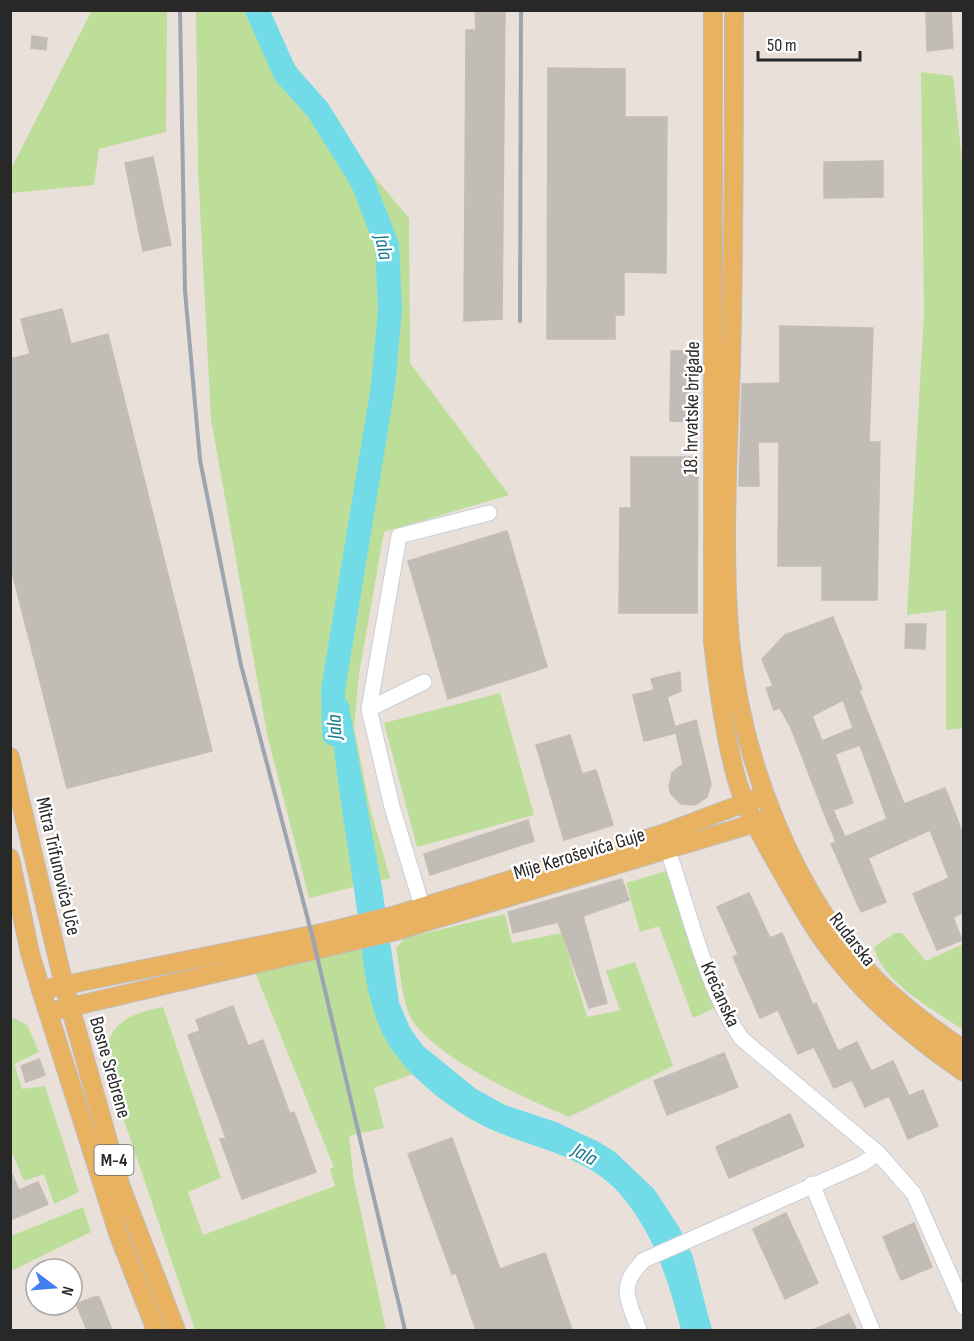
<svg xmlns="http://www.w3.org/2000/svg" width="974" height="1341" font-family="'Sofia Sans Condensed',sans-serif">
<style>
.green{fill:#bcde99}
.water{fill:#71dce8}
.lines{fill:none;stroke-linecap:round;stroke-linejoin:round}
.river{stroke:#71dce8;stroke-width:24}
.building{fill:#c2bcb6;stroke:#c5bcb4;stroke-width:1.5;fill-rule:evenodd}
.minor-casing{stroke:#c8ced9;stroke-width:17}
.major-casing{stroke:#bebebe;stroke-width:20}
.minor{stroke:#fff;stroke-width:15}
.major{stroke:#e9b260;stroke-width:18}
.rail{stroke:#9da4b1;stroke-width:4}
.labels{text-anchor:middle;stroke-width:5;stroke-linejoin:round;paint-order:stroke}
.shield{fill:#fff;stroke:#686868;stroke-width:1.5}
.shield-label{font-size:18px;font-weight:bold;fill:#282828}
.street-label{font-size:20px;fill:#282828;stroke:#fff}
.water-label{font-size:21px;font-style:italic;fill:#147a90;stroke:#fff}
</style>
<rect width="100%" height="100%" fill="#eae0da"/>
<g class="green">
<polygon points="92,10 167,11 166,132 99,149 94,185 11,193 11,169"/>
<polygon points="196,11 268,11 270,26 345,142 409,218 410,363 509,495 384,532 359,674 354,727 370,808 390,878 309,898 267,734 211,419 198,169"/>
<polygon points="921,72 953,76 964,179 964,728 946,730 946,610 907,615 924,312"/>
<polygon points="500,693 534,815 417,847 384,723"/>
<polygon points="670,870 720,1006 693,1018 659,926 640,932 626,883"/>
<path d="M 505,914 L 512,943 L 562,933 L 587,1017 L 620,1010 L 606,971 L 635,962 L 673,1066 L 569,1117 C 527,1099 431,1057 410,1016 C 402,1000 400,967 396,948 L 405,938 Z"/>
<path d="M 895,933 L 902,933 L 926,961 L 963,944 L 963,1030 C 936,1011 881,982 874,947 Z"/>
<path d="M 372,936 L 387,1007 L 427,1069 L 374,1088 L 384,1128 L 349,1136 L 354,1180 L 386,1330 L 195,1330 L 104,1061 C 108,1023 128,1014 163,1007 L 221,1178 L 188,1192 L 203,1235 L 335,1186 L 330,1169 L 334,1167 L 252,965 Z"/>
<polygon points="11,1017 27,1025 39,1052 14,1064 22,1089 45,1086 79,1192 54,1204 44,1174 24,1181 11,1150"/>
<polygon points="83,1207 91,1232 11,1271 11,1236"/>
</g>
<path class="water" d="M 348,701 L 382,887 L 399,1002 L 410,1028 L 423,1046 L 476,1089 L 505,1105 L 556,1122 L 599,1142 L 615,1152 L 654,1189 L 679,1227 L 693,1257 L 712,1330 L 681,1330 C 669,1282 654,1234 621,1195 C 591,1159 539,1149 497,1132 C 458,1116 409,1079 387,1042 C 363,999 362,944 355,896 C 346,832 334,769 330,703 Z"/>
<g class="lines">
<polyline class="river" points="257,10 285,73 318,110 362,181 387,245 390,310 383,386 333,690 334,734"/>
</g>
<g class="building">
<polygon points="475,10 505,10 502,319 464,321 466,30 476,30"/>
<polygon points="926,10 951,10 953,48 927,51"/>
<polygon points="32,36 47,38 46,50 31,48"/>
<polygon points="548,68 625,69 625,117 667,117 666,273 624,272 624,315 615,315 615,339 547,339"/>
<polygon points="153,157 171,245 143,251 125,163"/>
<polygon points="883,161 883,197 824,198 824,162"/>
<polygon points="62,309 71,344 108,334 212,751 67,788 10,564 10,359 30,354 21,319"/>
<polygon points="780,326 873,328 869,442 880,442 877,600 822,600 822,566 778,566 779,442 758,442 759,486 739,486 742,384 780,383"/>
<polygon points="671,351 695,351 695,422 670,421"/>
<polygon points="631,457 698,457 697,613 619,613 620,508 631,508"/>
<polygon points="507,531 547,667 448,699 408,561"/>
<path d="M 833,617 L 862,689 L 859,690 L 904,804 L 945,788 L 963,834 L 963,913 L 953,917 L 962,940 L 937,950 L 913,894 L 949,878 L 930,830 L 868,858 L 886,902 L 861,912 L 831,844 L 836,842 L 824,813 L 830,811 L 824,813 L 791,728 L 780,708 L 774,710 L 766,688 L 773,686 L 762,659 L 785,635 ZM 843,700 L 853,728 L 822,741 L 812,716 ZM 860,745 L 887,819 L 845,837 L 833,810 L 853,803 L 835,754 Z"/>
<polygon points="906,624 926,624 925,649 905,648"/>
<polygon points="680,672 681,691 667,697 675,727 696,720 711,784 707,797 695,805 681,804 671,794 669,787 672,773 683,764 676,733 644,741 633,695 654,690 651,679"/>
<polygon points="570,735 582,774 596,770 613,825 564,840 536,745"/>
<polygon points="528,820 534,841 430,875 424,854"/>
<polygon points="622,879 629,900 583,916 607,1003 589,1008 558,922 513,933 508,912"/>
<polygon points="749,893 770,938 782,933 813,1005 816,1003 838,1051 857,1042 871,1071 893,1061 909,1096 923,1090 938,1126 908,1139 889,1096 865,1107 852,1080 834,1088 814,1047 798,1054 778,1010 760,1018 733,957 738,954 717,907"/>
<polygon points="233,1006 248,1046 263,1040 290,1114 294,1112 316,1172 242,1199 220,1139 226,1138 188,1035 200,1031 196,1020"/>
<polygon points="724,1053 738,1087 667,1115 654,1081"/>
<polygon points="39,1059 45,1075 26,1082 21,1066"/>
<polygon points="790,1114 804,1146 729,1178 716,1147"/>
<polygon points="452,1138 500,1269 545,1253 572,1330 476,1330 456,1273 452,1274 408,1154"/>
<polygon points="10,1170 19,1190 38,1182 48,1204 10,1220"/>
<polygon points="786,1213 818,1283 785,1299 753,1229"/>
<polygon points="914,1223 932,1267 901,1280 883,1237"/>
<polygon points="94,1297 99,1297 112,1330 87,1330 76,1304"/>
<polygon points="849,1314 857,1330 812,1330 836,1320"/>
</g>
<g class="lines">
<g class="minor-casing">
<g id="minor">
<polyline points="369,709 424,682"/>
<path d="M 664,840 C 687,900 704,987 742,1039 L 878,1153 L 914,1194 L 964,1307"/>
<polyline points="425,916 392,807 369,709 399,536 489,513"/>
<polyline points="812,1184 872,1330"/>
<path d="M 639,1330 C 628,1299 617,1286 644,1260 L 862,1164 L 878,1153"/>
</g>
</g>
<g class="major-casing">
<g id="major">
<path d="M 713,10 L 713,642 C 718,687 724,732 736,777 C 745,809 763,838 779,867 C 798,900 816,934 841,963 C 874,1004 920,1042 964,1072"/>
<path d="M 734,10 C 734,128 734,246 731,364 C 728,456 722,549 730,640 C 741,759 792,893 876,980 C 902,1006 933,1029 964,1050"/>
<polyline points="10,757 64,985 121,1187 176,1330"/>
<polyline points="10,858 30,953 41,990 119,1236 156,1330"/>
<polyline points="41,990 326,932 392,916 662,834 755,799"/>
<polyline points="49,1012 396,931 765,820"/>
</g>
</g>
<use href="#minor" class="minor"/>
<use href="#major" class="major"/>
<g class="rail">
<polyline points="180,10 185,291 200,460 241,665 312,935 405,1330"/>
<polyline points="520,321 521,10"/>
</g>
</g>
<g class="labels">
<rect class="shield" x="94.5" y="1145" width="39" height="30" rx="4.5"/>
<g class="shield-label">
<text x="114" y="1166">M-4</text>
</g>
<g class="street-label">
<text transform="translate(691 408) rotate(-89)" y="7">18. hrvatske brigade</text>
<text transform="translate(579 853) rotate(-17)" y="7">Mije Keroševića Guje</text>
<text transform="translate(59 866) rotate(77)" y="7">Mitra Trifunovića Uče</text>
<text transform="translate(853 939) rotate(52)" y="7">Rudarska</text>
<text transform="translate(721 994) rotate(66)" y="7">Krečanska</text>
<text transform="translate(111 1067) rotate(74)" y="7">Bosne Srebrene</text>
</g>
<g class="water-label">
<text transform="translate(384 247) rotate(78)" y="7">Jala</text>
<text transform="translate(334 727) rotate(-92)" y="7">Jala</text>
<text transform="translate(585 1154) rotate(29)" y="7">Jala</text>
</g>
</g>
<rect width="974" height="1341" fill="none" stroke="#282828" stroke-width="24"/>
<g transform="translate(54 1287) rotate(106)"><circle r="28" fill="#ffffff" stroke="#a9a9a9" stroke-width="1.5"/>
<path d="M0-4.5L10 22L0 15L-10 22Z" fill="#417ef0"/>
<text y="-9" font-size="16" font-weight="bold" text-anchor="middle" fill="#282828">N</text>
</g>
<path d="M758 51v9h102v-9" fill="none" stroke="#282828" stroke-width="3"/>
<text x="767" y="51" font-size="18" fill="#282828" stroke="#ffffff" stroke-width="4.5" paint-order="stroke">50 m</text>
</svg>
